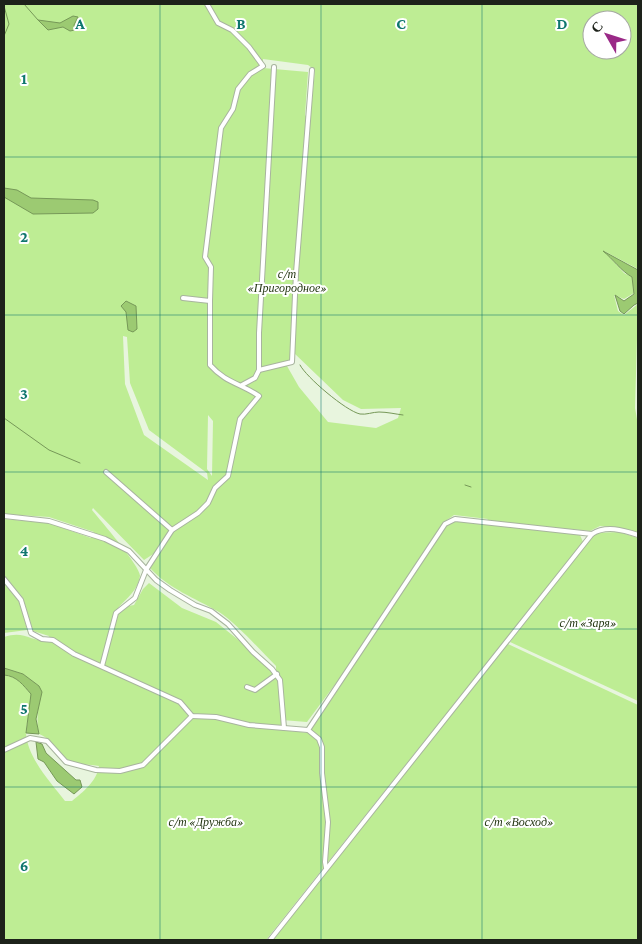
<svg xmlns="http://www.w3.org/2000/svg" width="642" height="944" font-family="'Crimson Pro',serif">
<style>
.green{fill:#beed94;fill-rule:evenodd}
.water{fill:#9cca72;stroke:#769858}
.lines{fill:none;stroke-linecap:round;stroke-linejoin:round}
.stream{stroke:#769858;stroke-width:1}
.minor-casing{stroke:#a8b49e;stroke-width:6}
.minor{stroke:#fff;stroke-width:4}
.grid{fill:none;stroke:#0f766e;stroke-width:1;stroke-opacity:0.55}
.labels{text-anchor:middle;stroke-width:4;stroke-linejoin:round;paint-order:stroke}
.park-label{font-size:12px;font-style:italic;fill:#253713;stroke:#fff}
.grid-label{font-size:16px;text-anchor:middle;font-weight:bold;fill:#0f766e;stroke:#fff;stroke-width:4;stroke-linejoin:round;paint-order:stroke}
</style>
<rect width="100%" height="100%" fill="#e8f5de"/>
<g class="green">
<path d="M 4,4 L 638,4 L 638,269 L 604,251 L 624,273 L 632,277 L 634,293 L 624,299 L 614,295 L 618,311 L 624,315 L 638,304 L 635,408 L 638,425 L 638,533 L 620,528 L 600,526 L 590,531 L 571,529 L 571,533 L 580,535 L 583,542 L 266,940 L 4,940 L 4,675 C 17,676 23,685 31,694 C 33,707 26,720 26,733 C 27,757 51,783 65,801 L 72,801 C 83,792 97,781 99,766 C 89,764 79,766 70,761 C 58,753 55,741 39,734 C 35,717 40,703 39,686 L 23,674 L 4,668 L 4,637 C 24,630 30,641 47,641 L 49,636 L 33,631 L 23,598 L 4,575 L 4,519 L 49,523 L 91,538 L 94,532 L 49,517 L 4,514 ZM 592,20 L 622,20 L 622,50 L 592,50 ZM 263,59 L 308,65 L 315,70 L 310,121 L 305,115 L 308,72 L 263,68 ZM 123,336 L 127,337 L 130,383 L 149,430 L 207,473 L 208,480 L 144,435 L 125,384 ZM 294,353 L 343,400 L 361,409 L 401,408 L 398,418 L 376,428 L 328,422 L 299,387 L 287,366 ZM 208,415 L 213,421 L 212,476 L 207,469 ZM 93,508 L 144,560 L 164,547 L 150,568 C 169,589 195,598 219,612 C 237,624 260,650 276,666 L 276,670 L 216,622 L 182,608 L 149,583 L 143,589 L 134,605 L 118,608 C 127,598 138,590 140,576 C 141,567 100,520 92,510 ZM 454,515 L 488,519 L 483,524 L 456,520 L 446,526 L 408,584 L 405,580 L 444,522 ZM 339,679 L 343,682 L 309,733 L 281,730 L 282,720 L 307,722 Z"/>
<polygon points="619,532 638,538 638,701 510,642 594,533"/>
<polygon points="4,582 20,601 27,630 4,633"/>
<polygon points="508,644 638,705 638,940 272,940"/>
</g>
<g class="water">
<polygon points="73,16 78,17 74,25 75,30 70,31 63,27 48,30 38,20 60,23"/>
<polygon points="4,188 17,190 31,198 93,200 98,202 98,209 93,213 33,214 4,197"/>
<path d="M 603,251 L 638,270 L 638,303 L 634,305 L 624,314 L 620,311 L 615,295 L 624,301 L 634,294 L 632,277 C 621,271 613,259 603,251 Z"/>
<polygon points="126,301 136,306 137,329 133,332 128,330 126,312 121,306"/>
<path d="M 4,668 L 23,674 L 39,686 L 42,692 L 36,719 L 39,734 L 26,733 L 31,694 C 23,685 17,676 4,675 Z"/>
<polygon points="36,742 42,744 46,753 76,780 80,780 82,787 74,794 57,781 44,762 38,759"/>
</g>
<g class="lines">
<g class="stream">
<polyline points="24,4 38,20"/>
<polyline points="4,6 9,24 4,36"/>
<path d="M 300,365 C 306,377 346,411 360,414 C 366,415 373,412 379,412 C 387,412 395,414 403,415"/>
<polyline points="4,418 49,450 80,463"/>
<polyline points="465,485 471,487"/>
</g>
<g class="minor-casing">
<g id="minor">
<polyline points="183,298 210,301 211,267 205,257 221,128 233,109 238,89 250,74 263,66 249,47 232,30 218,23 207,4"/>
<polyline points="259,370 259,333 274,67"/>
<polyline points="242,385 255,378 259,370 292,362 296,273 312,70"/>
<polyline points="106,472 172,530"/>
<polyline points="4,516 49,521 105,539 129,551 156,580 170,590 195,605 211,611 228,624 253,652 272,669 280,680 284,728"/>
<polyline points="4,579 21,600 31,633 42,639 53,640 74,654 180,702 192,716 216,717 249,725 308,730 319,739 322,747 322,773 328,822 325,862 326,868"/>
<path d="M 102,666 L 116,613 L 135,598 L 146,570 L 172,530 L 198,513 L 208,503 L 215,488 L 228,476 L 240,419 L 259,396 C 240,383 226,383 210,365 L 210,301"/>
<polyline points="247,687 255,690 277,674"/>
<path d="M 308,730 L 445,524 L 455,519 L 592,534 C 606,525 623,530 638,535"/>
<polyline points="4,750 30,738 47,741 66,762 96,770 120,771 143,765 192,716"/>
<polyline points="270,940 592,534"/>
</g>
</g>
<use href="#minor" class="minor"/>
</g>
<path class="grid" d="M 160,4 L 160,940M 321,4 L 321,940M 482,4 L 482,940M 4,157 L 638,157M 4,315 L 638,315M 4,472 L 638,472M 4,629 L 638,629M 4,787 L 638,787"/>
<g class="labels">
<g class="park-label">
<text x="287" y="278">с/т<tspan x="287" dy="14">«Пригородное»</tspan></text>
<text x="588" y="627">с/т «Заря»</text>
<text x="206" y="826">с/т «Дружба»</text>
<text x="519" y="826">с/т «Восход»</text>
</g>
</g>
<g class="grid-label">
<text x="80" y="29">A</text>
<text x="241" y="29">B</text>
<text x="401" y="29">C</text>
<text x="562" y="29">D</text>
<text x="24" y="84">1</text>
<text x="24" y="242">2</text>
<text x="24" y="399">3</text>
<text x="24" y="556">4</text>
<text x="24" y="714">5</text>
<text x="24" y="871">6</text>
</g>
<rect width="642" height="944" fill="none" stroke="#1d221a" stroke-width="10"/>
<g transform="translate(607 35) rotate(309)"><circle r="24" fill="#ffffff" stroke="#a5a7a3"/>
<path d="M0-4L9 19L0 12L-9 19Z" fill="#9a2987"/>
<text y="-8" font-size="14" font-weight="bold" text-anchor="middle" fill="#1d221a">С</text>
</g>
</svg>
